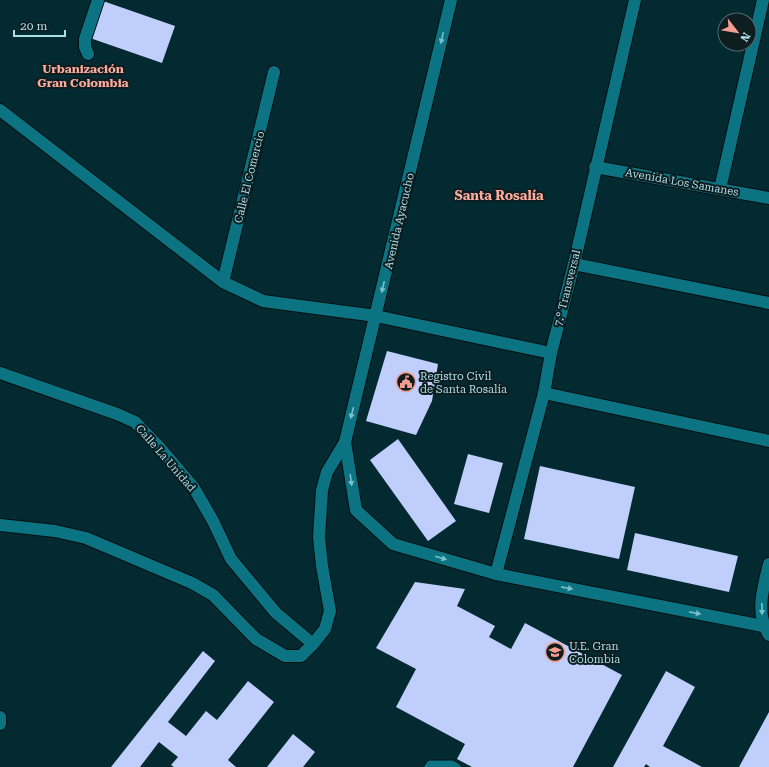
<svg xmlns="http://www.w3.org/2000/svg" width="769" height="767" font-family="'Roboto Serif',serif">
<style>
.building{fill:#bfcefb}
.lines{fill:none;stroke-linecap:round;stroke-linejoin:round}
.lane-casing{stroke:#031012;stroke-width:9}
.street-casing{stroke:#031012;stroke-width:14}
.secondary-casing{stroke:#031012;stroke-width:14}
.lane{stroke:#0c7382;stroke-width:7}
.street{stroke:#0c7382;stroke-width:12}
.secondary{stroke:#0c7382;stroke-width:12}
.oneway{fill:#7cbfc9}
.labels{text-anchor:middle;stroke-width:4;stroke-linejoin:round;paint-order:stroke}
.street-label{font-size:11px;fill:#acdfe8;stroke:#0e1d20}
.poi-label{font-size:11px;fill:#acdfe8;stroke:#0e1d20;text-anchor:start}
.neighbourhood-label{font-size:12px;font-weight:bold;fill:#fdab9c;stroke:#0e1d20}
.quarter-label{font-size:13px;font-weight:bold;fill:#fdab9c;stroke:#0e1d20}
</style>
<rect width="100%" height="100%" fill="#022a30"/>
<g class="building">
<polygon points="103,1 175,26 162,63 90,38"/>
<polygon points="387,351 438,364 432,401 416,435 366,421"/>
<polygon points="398,439 456,521 428,541 370,460"/>
<polygon points="468,454 503,463 489,513 454,504"/>
<polygon points="540,466 635,487 619,559 524,539"/>
<polygon points="635,533 738,556 729,592 627,570"/>
<polygon points="415,582 465,589 457,606 495,626 489,637 511,649 525,623 622,675 573,767 472,767 457,759 465,744 396,707 416,669 376,648"/>
<polygon points="203,651 215,661 168,722 186,736 206,711 217,720 248,681 274,702 228,760 236,767 174,767 171,765 178,757 159,742 140,767 111,767"/>
<polygon points="666,671 695,687 663,746 702,767 650,767 646,764 644,767 613,767"/>
<polygon points="769,712 769,767 739,767"/>
<polygon points="293,734 315,752 303,767 267,767"/>
</g>
<g class="lines">
<g class="lane-casing">
<polyline id="lane" points="428,767 430,764 452,764 457,767"/>
</g>
<g class="street-casing">
<g id="street">
<polyline points="88,54 85,47 85,39 98,0"/>
<polyline points="0,110 223,282 263,301 376,316 551,353"/>
<polyline points="595,167 769,198"/>
<polyline points="720,189 763,0"/>
<polyline points="574,264 769,303"/>
<polyline points="223,282 274,72"/>
<polyline points="0,373 117,414 135,422 160,448 194,488 213,521 231,559 276,613 313,644"/>
<polyline points="544,393 769,441"/>
<polyline points="345,442 356,510 393,544 496,574 763,626"/>
<polyline points="0,525 55,531 86,538 192,583 213,595 256,639 285,656 301,656 313,644 325,629 330,611 322,566 319,537 322,490 327,472 345,442 451,0"/>
<polyline points="496,574 544,393 551,353 574,264 635,0"/>
<polyline points="0,717 0,724"/>
</g>
</g>
<g class="secondary-casing">
<path id="secondary" d="M 769,564 C 763,588 755,613 769,635"/>
</g>
<use href="#lane" class="lane"/>
<use href="#street" class="street"/>
<use href="#secondary" class="secondary"/>
</g>
<defs><path id="oneway-solid" d="M-6-.8H1V-3.2L6.5 0L1 3.2V.8H-6Z"/></defs>
<g class="oneway">
<use href="#oneway-solid" transform="translate(442 38) rotate(103)"/>
<use href="#oneway-solid" transform="translate(383 287) rotate(103)"/>
<use href="#oneway-solid" transform="translate(352 413) rotate(104)"/>
<use href="#oneway-solid" transform="translate(351 480) rotate(82)"/>
<use href="#oneway-solid" transform="translate(441 558) rotate(16)"/>
<use href="#oneway-solid" transform="translate(567 588) rotate(11)"/>
<use href="#oneway-solid" transform="translate(762 609) rotate(89)"/>
<use href="#oneway-solid" transform="translate(695 613) rotate(11)"/>
</g>
<defs>
<g id="civic-ring" transform="scale(1)"><circle r="9.5" fill="#0e1d20" stroke="#f59d8e" stroke-width="1.5"/><path d="M-.6-6.5H3V-4.5H.6V-3L4-1V1h2V6H-6V1h2V-1L-.6-3ZM-1.2 2.5V6h2.4V2.5Z" fill="#f59d8e"/></g>
<g id="school-ring" transform="scale(1)"><circle r="9.5" fill="#0e1d20" stroke="#f59d8e" stroke-width="1.5"/><path d="M0-5L7-2L0 1L-7-2ZM-4 1L0 2.5L4 1V4Q0 6-4 4Z" fill="#f59d8e"/></g>
</defs>
<g fill-rule="evenodd">
<use href="#civic-ring" x="406" y="382"/>
<use href="#school-ring" x="555" y="652"/>
</g>
<g class="labels">
<g class="street-label">
<text transform="translate(249 177) rotate(-76)" y="4">Calle El Comercio</text>
<text transform="translate(682 182) rotate(10)" y="4">Avenida Los Samanes</text>
<text transform="translate(399 221) rotate(-77)" y="4">Avenida Ayacucho</text>
<text transform="translate(567 288) rotate(-76)" y="4">7.° Transversal</text>
<text transform="translate(166 458) rotate(49)" y="4">Calle La Unidad</text>
</g>
<g class="poi-label">
<text x="420" y="380">Registro Civil<tspan x="420" dy="13">de Santa Rosalía</tspan></text>
<text x="569" y="650">U.E. Gran<tspan x="569" dy="13">Colombia</tspan></text>
</g>
<g class="neighbourhood-label">
<text x="83" y="73">Urbanización<tspan x="83" dy="14">Gran Colombia</tspan></text>
</g>
<g class="quarter-label">
<text x="499" y="200">Santa Rosalía</text>
</g>
</g>
<g transform="translate(737 32) rotate(121)"><circle r="19" fill="#0e1d20" stroke="#4d6b70"/>
<path d="M0-3L7 15L0 10L-7 15Z" fill="#f59d8e"/>
<text y="-6" font-size="11" font-weight="bold" text-anchor="middle" fill="#acdfe8">N</text>
</g>
<path d="M14 30v6h51v-6" fill="none" stroke="#acdfe8" stroke-width="2"/>
<text x="20" y="30" font-size="12" fill="#acdfe8" stroke="#0e1d20" stroke-width="3" paint-order="stroke">20 m</text>
</svg>
